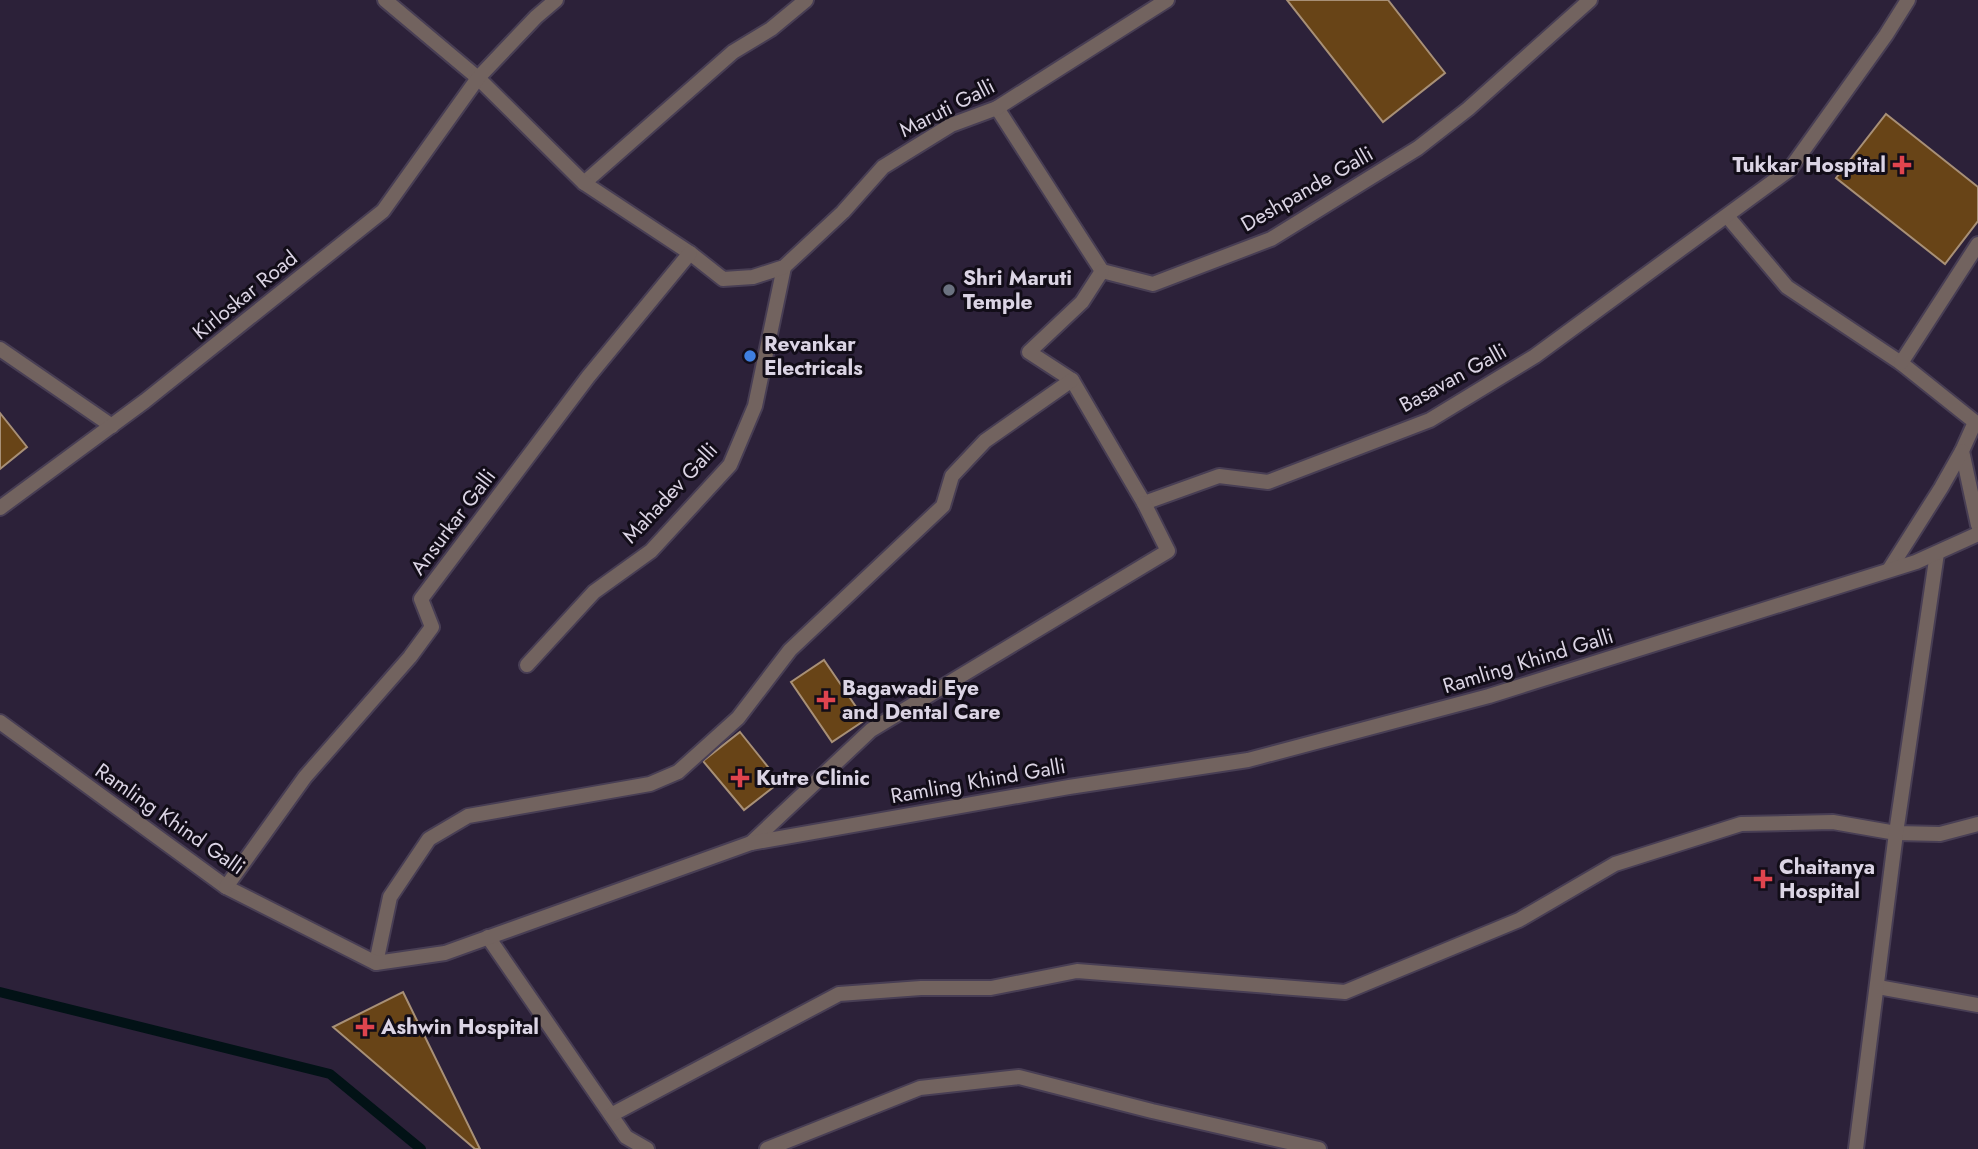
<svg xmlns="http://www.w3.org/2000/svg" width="1978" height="1149" font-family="Jost,sans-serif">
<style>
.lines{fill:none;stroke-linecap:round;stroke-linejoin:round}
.stream{stroke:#021216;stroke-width:10}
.building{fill:#684417;stroke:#a89077;stroke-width:2}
.minor-casing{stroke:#483e54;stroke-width:18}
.tertiary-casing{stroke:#483e54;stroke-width:18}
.minor{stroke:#72635f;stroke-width:14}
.tertiary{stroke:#72635f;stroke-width:14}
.health-dot{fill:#e0444e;stroke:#120d18;stroke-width:2.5}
.worship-dot{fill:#6b7280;stroke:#120d18;stroke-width:2.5}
.shop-dot{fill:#3f7fe0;stroke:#120d18;stroke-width:2.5}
.labels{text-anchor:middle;stroke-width:6;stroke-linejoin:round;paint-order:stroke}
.street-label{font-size:21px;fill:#dbd4e4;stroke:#120d18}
.poi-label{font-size:21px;font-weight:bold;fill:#dbd4e4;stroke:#120d18;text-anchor:start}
</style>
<rect width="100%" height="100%" fill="#2c2139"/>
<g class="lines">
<polyline class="stream" points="0,992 330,1074 421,1149"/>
</g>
<g class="building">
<polygon points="1287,0 1388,0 1445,73 1383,122"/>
<polygon points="1886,114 1978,187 1978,221 1945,264 1836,178"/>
<polygon points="0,413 27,447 0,469"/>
<polygon points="824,660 865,720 832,742 791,682"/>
<polygon points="740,732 780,782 744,810 703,761"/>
<polygon points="403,992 480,1149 475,1149 333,1027"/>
</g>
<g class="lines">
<g class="minor-casing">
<g id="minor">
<polyline points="997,108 1102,271 1153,284 1271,239 1418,148 1468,109 1590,0"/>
<polyline points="584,183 733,52 771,29 806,0"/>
<polyline points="1727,216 1787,287 1901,363 1975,422 1962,451 1978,525"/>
<polyline points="1102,271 1082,302 1029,352 1072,380 1144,503 1219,476 1268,482 1430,420 1535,356 1790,169 1886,35 1908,0"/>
<polyline points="0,349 112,426"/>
<polyline points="1901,363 1978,244"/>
<polyline points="1889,570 1941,488 1962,451"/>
<polyline points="527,665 594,592 651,551 730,465 755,406 784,267"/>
<polyline points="751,843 871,730 1168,551 1144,503"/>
<polyline points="488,937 626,1137 647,1149"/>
<polyline points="376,963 390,897 429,839 468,816 650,784 678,772 738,718 790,650 943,506 952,476 985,441 1072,380"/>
<polyline points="1878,987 1978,1005"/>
<polyline points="611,1115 839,994 921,988 991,988 1077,971 1345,992 1519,920 1615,864 1741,824 1833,822 1896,833 1940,834 1978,824"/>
<polyline points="767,1149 920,1088 1019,1077 1152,1111 1319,1149"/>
<polyline points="1856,1149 1896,833 1937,553"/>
</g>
</g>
<g class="tertiary-casing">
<g id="tertiary">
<polyline points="385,0 478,78 584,183 690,253 723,279 753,277 784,267 843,212 883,167 951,125 997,108 1167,0"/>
<polyline points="0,508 145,401 383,211 478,78 536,17 556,0"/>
<polyline points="0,722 226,887 376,963 445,953 751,843 1069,787 1248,760 1489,696 1916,562 1978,534"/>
<polyline points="226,887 305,777 410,657 432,627 421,599 588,377 690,253"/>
</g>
</g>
<use href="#minor" class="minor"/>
<use href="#tertiary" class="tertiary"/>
</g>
<g class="health-dot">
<path d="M1898.5 154.5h7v7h7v7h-7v7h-7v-7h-7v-7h7z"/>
<path d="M822.5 689.5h7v7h7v7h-7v7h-7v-7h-7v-7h7z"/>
<path d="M736.5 767.5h7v7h7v7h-7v7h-7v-7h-7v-7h7z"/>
<path d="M1759.5 868.5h7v7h7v7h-7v7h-7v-7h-7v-7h7z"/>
<path d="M361.5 1016.5h7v7h7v7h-7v7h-7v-7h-7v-7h7z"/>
</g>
<circle class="worship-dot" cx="949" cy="290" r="7"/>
<circle class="shop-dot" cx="750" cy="356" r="7"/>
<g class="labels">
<g class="street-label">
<text transform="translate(947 108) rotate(-27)" y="7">Maruti Galli</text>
<text transform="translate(1307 189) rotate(-30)" y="7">Deshpande Galli</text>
<text transform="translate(245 295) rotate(-39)" y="7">Kirloskar Road</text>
<text transform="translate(1453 378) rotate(-29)" y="7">Basavan Galli</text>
<text transform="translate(670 493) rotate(-47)" y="7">Mahadev Galli</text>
<text transform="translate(453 522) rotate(-53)" y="7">Ansurkar Galli</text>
<text transform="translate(1528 661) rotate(-17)" y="7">Ramling Khind Galli</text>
<text transform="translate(978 781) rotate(-10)" y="7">Ramling Khind Galli</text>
<text transform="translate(170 819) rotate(35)" y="7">Ramling Khind Galli</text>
</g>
<g class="poi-label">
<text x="1886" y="172" text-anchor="end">Tukkar Hospital</text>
<text x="963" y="285">Shri Maruti<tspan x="963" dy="24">Temple</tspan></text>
<text x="764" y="351">Revankar<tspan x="764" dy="24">Electricals</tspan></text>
<text x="842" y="695">Bagawadi Eye<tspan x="842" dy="24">and Dental Care</tspan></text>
<text x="756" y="785">Kutre Clinic</text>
<text x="1779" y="874">Chaitanya<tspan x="1779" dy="24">Hospital</tspan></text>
<text x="381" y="1034">Ashwin Hospital</text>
</g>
</g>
</svg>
